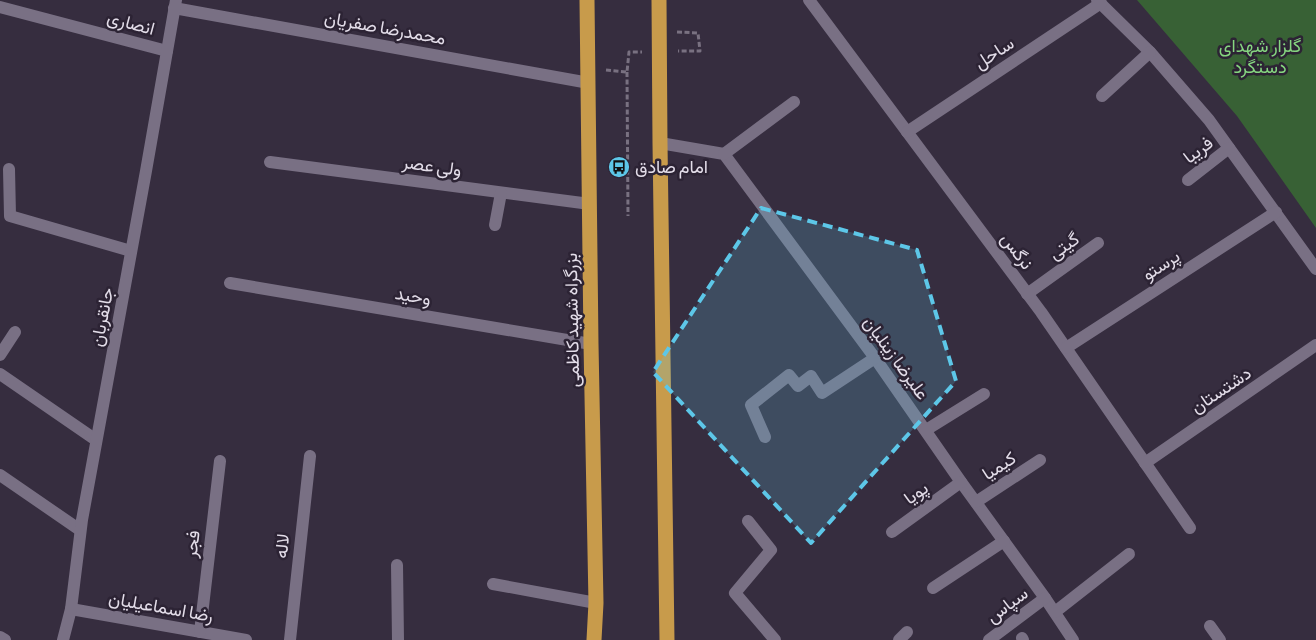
<svg xmlns="http://www.w3.org/2000/svg" width="1316" height="640" font-family="'Alegreya Sans',Vazirmatn,sans-serif">
<style>
.green{fill:#386135}
.lines{fill:none;stroke-linecap:round;stroke-linejoin:round}
.path{stroke:#797181;stroke-width:3;stroke-dasharray:5 2.5;stroke-linecap:butt}
.minor{stroke:#797084;stroke-width:12}
.highway{stroke:#c89b4b;stroke-width:15}
.marked{fill:#5dc7e8;fill-opacity:0.2;stroke:#5dc7e8;stroke-width:4;stroke-dasharray:10 6;stroke-linejoin:round}
.labels{text-anchor:middle;stroke-width:5;stroke-linejoin:round;paint-order:stroke}
.street-label{font-size:18px;fill:#e3dde9;stroke:#2c2334}
.park-label{font-size:18px;fill:#86d680;stroke:#2c2334}
.poi-label{font-size:18px;fill:#e3dde9;stroke:#2c2334;text-anchor:start}
</style>
<rect width="100%" height="100%" fill="#362d3f"/>
<polygon class="green" points="1137,0 1316,0 1316,228 1237,116"/>
<g class="lines">
<g class="path">
<polyline points="677,32 698,33 700,51 678,51"/>
<polyline points="606,70 627,72 629,52 642,52"/>
<polyline points="627,72 628,216"/>
</g>
<g class="minor">
<polyline points="809,0 1041,312 1190,528"/>
<polyline points="1097,0 1150,52 1209,120 1316,269"/>
<polyline points="0,7 167,51"/>
<polyline points="174,8 589,83"/>
<polyline points="1102,96 1150,52"/>
<polyline points="907,132 1101,3"/>
<polyline points="660,143 724,154 875,358 961,482 1045,598 1073,640"/>
<polyline points="724,154 794,102"/>
<polyline points="270,162 590,204"/>
<polyline points="9,169 10,216 131,251"/>
<polyline points="1188,180 1229,148"/>
<polyline points="495,225 501,193"/>
<polyline points="230,283 591,344"/>
<polyline points="1027,294 1098,243"/>
<polyline points="1066,348 1276,212"/>
<polyline points="0,355 15,332"/>
<polyline points="0,374 96,440"/>
<polyline points="926,430 984,394"/>
<polyline points="765,437 751,405 789,375 798,386 811,376 822,393 875,358"/>
<polyline points="1145,463 1316,345"/>
<polyline points="0,475 80,530"/>
<polyline points="976,502 1040,460"/>
<polyline points="748,521 771,550 735,593 775,640"/>
<polyline points="892,532 961,482"/>
<polyline points="397,565 398,640"/>
<polyline points="493,584 596,603"/>
<polyline points="933,588 1004,541"/>
<polyline points="71,609 246,640"/>
<polyline points="1055,612 1129,554"/>
<polyline points="1210,626 1220,640"/>
<polyline points="200,632 220,461"/>
<polyline points="0,637 5,640"/>
<polyline points="1022,638 1023,640"/>
<polyline points="63,640 71,609 82,520 146,171 176,0"/>
<polyline points="290,640 310,456"/>
<polyline points="899,640 907,632"/>
<polyline points="989,640 1045,598"/>
</g>
<g class="highway">
<polyline points="587,0 591,344 596,603 594,640"/>
<polyline points="659,0 660,143 667,640"/>
</g>
</g>
<path class="marked" d="M 761,208 L 917,250 L 956,381 L 811,543 L 653,372 Z"/>
<defs>
<g id="bus-disc" transform="scale(1.125)"><circle r="9.5" fill="#5dc7e8" stroke="#2c2334"/><path d="M-5-6H5V4H4V6H2V4H-2V6H-4V4H-5ZM-3.5-4V0h7V-4ZM-3.5 1.2v1.5H-2V1.2ZM2 1.2v1.5H3.5V1.2Z" fill="#111"/></g>
</defs>
<g fill-rule="evenodd">
<use href="#bus-disc" x="619" y="167"/>
</g>
<g class="labels">
<g class="street-label">
<text transform="translate(131 23) rotate(15)" y="6">انصاری</text>
<text transform="translate(385 28) rotate(10)" y="6">محمدرضا صفریان</text>
<text transform="translate(994 53) rotate(-33)" y="6">ساحل</text>
<text transform="translate(1198 150) rotate(-37)" y="6">فریبا</text>
<text transform="translate(432 166) rotate(8)" y="6">ولی عصر</text>
<text transform="translate(1064 246) rotate(-35)" y="6">گیتی</text>
<text transform="translate(1017 251) rotate(53)" y="6">نرگس</text>
<text transform="translate(1161 265) rotate(-33)" y="6">پرستو</text>
<text transform="translate(413 296) rotate(10)" y="6">وحید</text>
<text transform="translate(102 317) rotate(-79)" y="6">جانقربان</text>
<text transform="translate(572 320) rotate(-91)" y="6">بزرگراه شهید کاظمی</text>
<text transform="translate(896 358) rotate(54)" y="6">علیرضا زینلیان</text>
<text transform="translate(1221 390) rotate(-34)" y="6">دشتستان</text>
<text transform="translate(999 466) rotate(-33)" y="6">کیمیا</text>
<text transform="translate(916 493) rotate(-36)" y="6">پویا</text>
<text transform="translate(192 544) rotate(-83)" y="6">فجر</text>
<text transform="translate(282 546) rotate(-84)" y="6">لاله</text>
<text transform="translate(1007 605) rotate(-37)" y="6">سپاس</text>
<text transform="translate(161 607) rotate(10)" y="6">رضا اسماعیلیان</text>
</g>
<g class="park-label">
<text x="1260" y="52">گلزار شهدای<tspan x="1260" dy="21">دستگرد</tspan></text>
</g>
<g class="poi-label">
<text x="635" y="173">امام صادق</text>
</g>
</g>
</svg>
